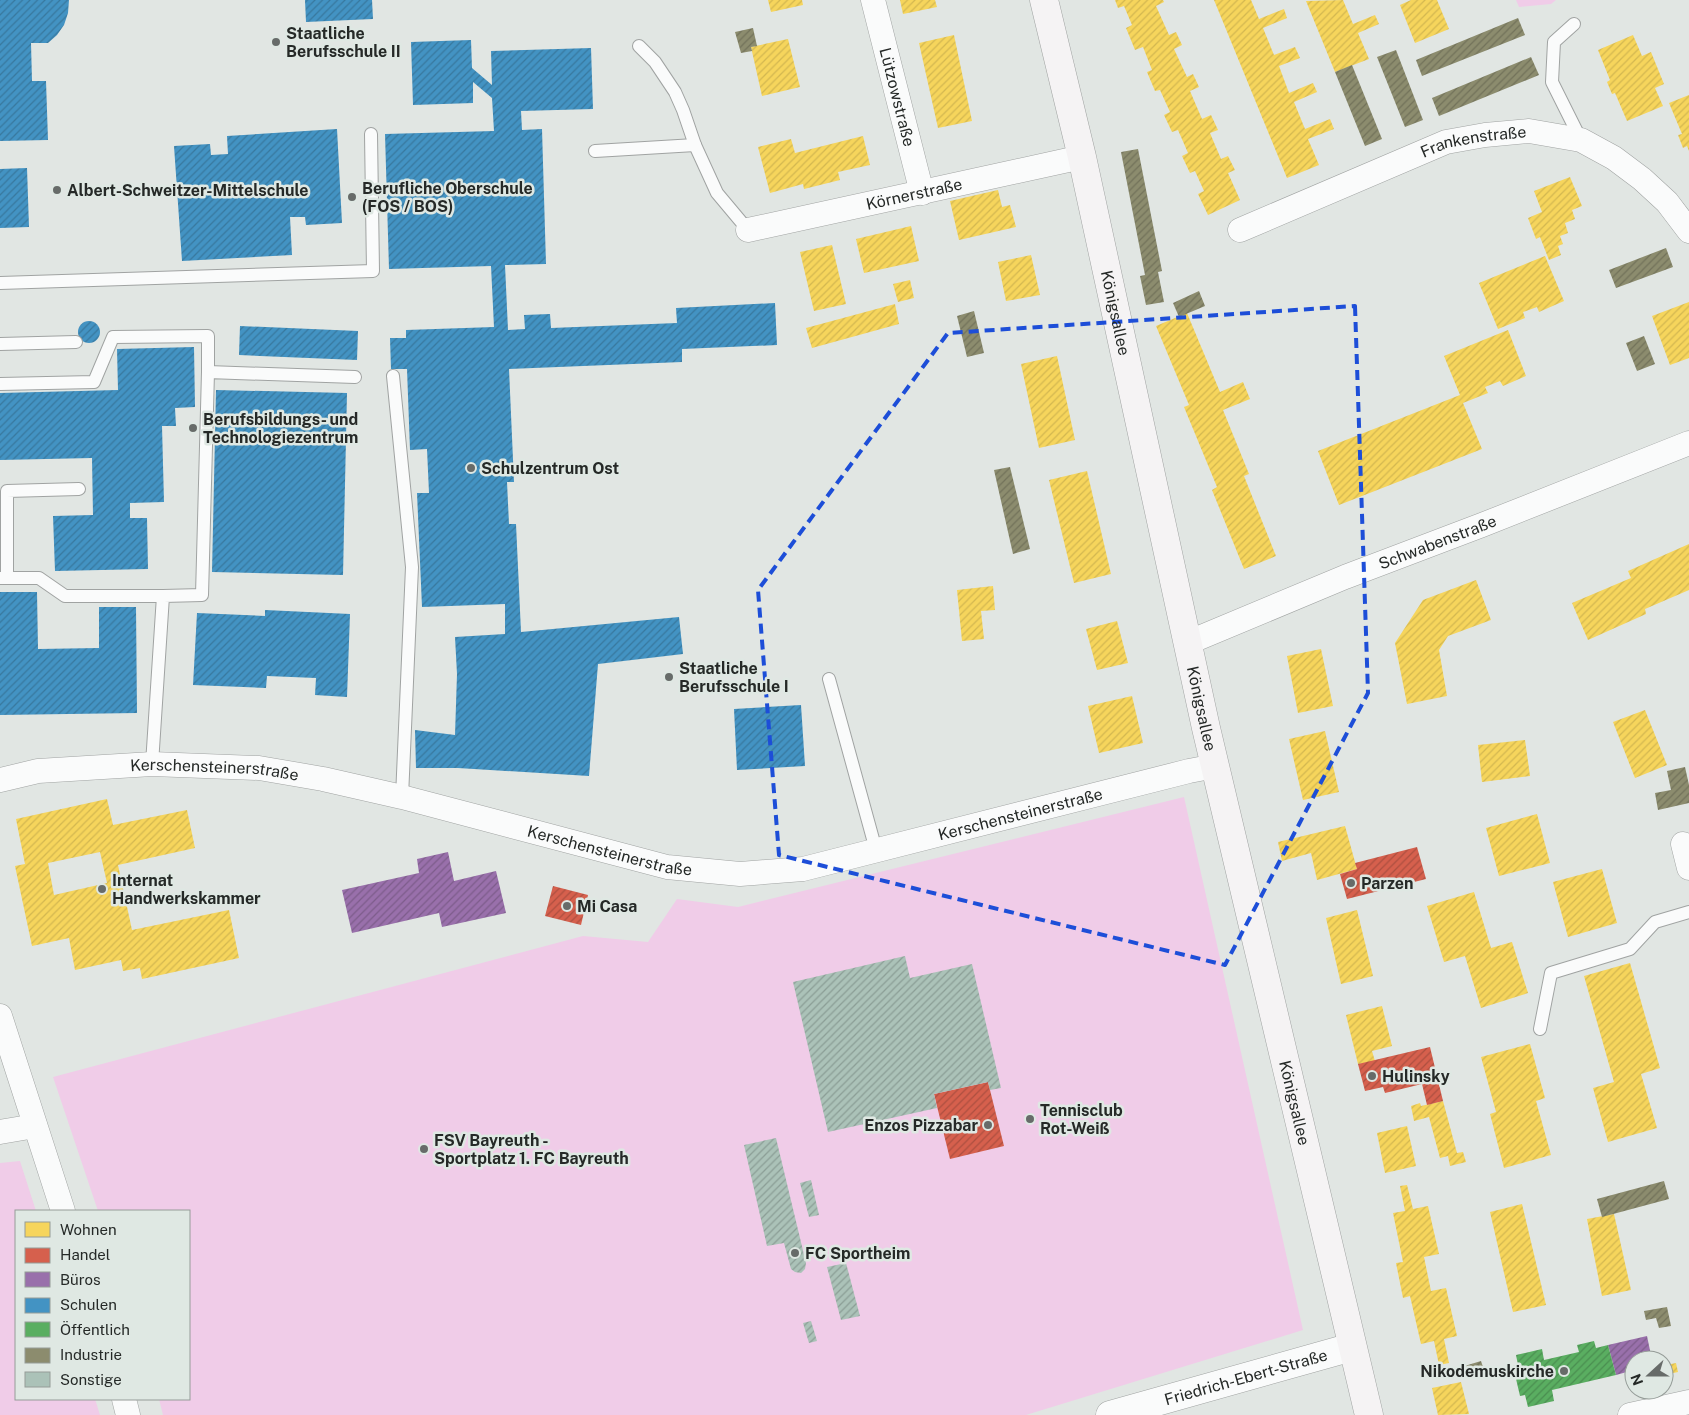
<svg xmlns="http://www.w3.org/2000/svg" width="1689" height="1415" font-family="'Public Sans',sans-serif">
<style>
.green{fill:#f0cce8}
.homes{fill:url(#homes-hatch);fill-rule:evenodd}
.shops{fill:url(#shops-hatch)}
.offices{fill:url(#offices-hatch)}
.schools{fill:url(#schools-hatch)}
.public{fill:url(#public-hatch)}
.industry{fill:url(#industry-hatch)}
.building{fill:url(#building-hatch)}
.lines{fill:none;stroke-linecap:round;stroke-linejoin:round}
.service-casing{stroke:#a0a3a2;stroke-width:14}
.minor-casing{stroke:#a0a3a2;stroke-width:25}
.tertiary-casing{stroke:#a0a3a2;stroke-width:29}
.secondary-casing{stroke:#a0a3a2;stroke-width:29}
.service{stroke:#fafbfb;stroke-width:12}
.minor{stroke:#fafbfb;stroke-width:24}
.tertiary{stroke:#fafbfb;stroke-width:28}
.secondary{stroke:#f5f3f4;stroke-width:28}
.marked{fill:none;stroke:#1d4ed8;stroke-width:4;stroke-dasharray:10 6;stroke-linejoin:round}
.poi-dot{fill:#676b69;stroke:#dfe8e3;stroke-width:2}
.labels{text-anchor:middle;stroke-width:5;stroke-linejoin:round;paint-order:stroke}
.poi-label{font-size:16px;font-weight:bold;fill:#252927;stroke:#dfe8e3;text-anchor:start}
.street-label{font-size:16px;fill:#252927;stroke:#dfe8e3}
</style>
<defs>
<pattern id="homes-hatch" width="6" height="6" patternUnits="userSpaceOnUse" patternTransform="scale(1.25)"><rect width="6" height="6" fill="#f6d55c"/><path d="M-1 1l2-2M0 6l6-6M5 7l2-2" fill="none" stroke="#d3b750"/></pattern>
<pattern id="shops-hatch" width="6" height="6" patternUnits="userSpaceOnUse" patternTransform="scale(1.25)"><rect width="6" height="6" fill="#d6604d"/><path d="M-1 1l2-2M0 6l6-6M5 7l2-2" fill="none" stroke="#ad4f40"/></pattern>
<pattern id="offices-hatch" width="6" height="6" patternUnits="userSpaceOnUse" patternTransform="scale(1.25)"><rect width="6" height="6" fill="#9970ab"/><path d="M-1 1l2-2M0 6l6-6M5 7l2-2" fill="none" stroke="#7d5c8b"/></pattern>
<pattern id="schools-hatch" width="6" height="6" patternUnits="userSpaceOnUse" patternTransform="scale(1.25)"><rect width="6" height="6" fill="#4393c3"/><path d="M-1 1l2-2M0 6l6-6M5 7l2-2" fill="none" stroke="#38789e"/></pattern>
<pattern id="public-hatch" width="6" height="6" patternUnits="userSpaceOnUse" patternTransform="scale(1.25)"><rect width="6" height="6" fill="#5aae61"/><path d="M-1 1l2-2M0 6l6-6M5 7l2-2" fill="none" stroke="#4a8e50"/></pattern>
<pattern id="industry-hatch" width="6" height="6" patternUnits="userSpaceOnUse" patternTransform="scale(1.25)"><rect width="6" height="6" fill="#8c8c6e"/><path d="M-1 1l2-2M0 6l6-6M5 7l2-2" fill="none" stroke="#72725a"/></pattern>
<pattern id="building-hatch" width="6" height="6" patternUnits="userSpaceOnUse" patternTransform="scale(1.25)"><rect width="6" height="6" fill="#abc2b8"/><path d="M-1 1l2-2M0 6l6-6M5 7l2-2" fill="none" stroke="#8b9e96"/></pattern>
</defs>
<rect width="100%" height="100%" fill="#e1e6e3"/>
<g class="green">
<polygon points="1516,0 1556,0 1551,4 1519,7"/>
<polygon points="1184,797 1303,1330 1026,1415 163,1415 159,1399 189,1399 189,1211 98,1211 53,1077 583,936 648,942 677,899 738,907"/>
<polygon points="20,1161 36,1211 16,1211 16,1399 95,1399 100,1415 0,1415 0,1163"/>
</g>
<g class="homes">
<polygon points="768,0 802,0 803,5 771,12"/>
<polygon points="900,0 935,0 937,7 903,14"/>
<polygon points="1115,0 1163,0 1164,2 1156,6 1169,35 1176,32 1182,45 1174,49 1187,77 1193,74 1199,87 1190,91 1202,119 1211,115 1218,130 1210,133 1221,159 1228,156 1235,170 1228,173 1240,200 1208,215 1198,194 1204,191 1195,171 1190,173 1182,156 1188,153 1178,130 1172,132 1164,115 1170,112 1160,90 1155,91 1147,72 1152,70 1143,47 1135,50 1126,28 1132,25 1124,6 1118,8"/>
<polygon points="1214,0 1251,0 1259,19 1284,9 1287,18 1263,28 1274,55 1295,47 1300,58 1279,66 1289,93 1313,83 1317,92 1294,102 1305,129 1330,119 1334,129 1308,139 1319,165 1287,178"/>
<polygon points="1343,0 1353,24 1375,15 1379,24 1358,33 1369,59 1335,72 1306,1"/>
<polygon points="1411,0 1437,0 1449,29 1415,43 1400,5"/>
<polygon points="954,35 972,121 938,128 919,43"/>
<polygon points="1633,35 1642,56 1651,52 1664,84 1655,88 1663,106 1627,121 1615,93 1612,94 1607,82 1610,80 1598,50"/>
<polygon points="788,39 800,87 762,96 751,47"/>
<polygon points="1689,95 1689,151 1687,146 1683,148 1678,135 1682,134 1669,103"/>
<polygon points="863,136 870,165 838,172 840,180 804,189 803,184 770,193 758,147 791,139 795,153"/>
<polygon points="1570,177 1582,206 1572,210 1575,219 1565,223 1568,233 1560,236 1563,244 1558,246 1561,255 1549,260 1540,237 1536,239 1528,218 1542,212 1534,191"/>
<polygon points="998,190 1002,207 1010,205 1016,227 959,240 950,201"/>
<polygon points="911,226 919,261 864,273 856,239"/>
<polygon points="832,245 846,304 814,311 800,252"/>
<polygon points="1031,255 1040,295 1006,301 998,262"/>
<polygon points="1545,256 1564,301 1539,312 1537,307 1523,312 1525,318 1498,329 1479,283"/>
<polygon points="910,280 914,298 898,302 893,284"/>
<polygon points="1689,302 1689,358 1670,365 1652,316"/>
<polygon points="895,304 899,324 812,348 806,328"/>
<polygon points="1187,313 1220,392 1243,382 1250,399 1223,410 1249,474 1244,476 1276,556 1244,569 1212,490 1217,487 1184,407 1189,405 1156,326"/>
<polygon points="1508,330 1526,376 1503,386 1500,381 1485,387 1488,393 1463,403 1482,449 1339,505 1318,451 1460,395 1444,356"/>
<polygon points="1057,356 1075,440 1039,448 1021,364"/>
<polygon points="1087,471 1111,574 1074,583 1049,480"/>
<polygon points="1689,544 1689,590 1645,609 1646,614 1588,640 1572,603 1631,578 1628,571"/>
<polygon points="1476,580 1491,620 1448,636 1439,650 1447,696 1407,704 1395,643 1423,600"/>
<polygon points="993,586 995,610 981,611 984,639 962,641 957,590"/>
<polygon points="1117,621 1128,663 1097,670 1086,629"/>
<polygon points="1321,649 1333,706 1298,713 1287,656"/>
<polygon points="1132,696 1143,743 1099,753 1088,706"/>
<polygon points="1645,710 1667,765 1635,778 1613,722"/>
<polygon points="1325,731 1339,792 1303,800 1289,739"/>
<polygon points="1525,740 1530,776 1482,782 1478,745"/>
<path d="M 107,799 L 113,825 L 187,810 L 195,848 L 118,865 L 132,930 L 229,910 L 239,958 L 142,979 L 140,968 L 123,971 L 121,960 L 75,970 L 69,938 L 32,946 L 15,866 L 25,864 L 16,819 ZM 100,852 L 107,883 L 54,895 L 48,863 Z"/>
<polygon points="1537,814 1550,863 1499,876 1486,828"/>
<polygon points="1345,826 1357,869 1317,880 1311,853 1282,861 1278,842"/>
<polygon points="1602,869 1617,923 1568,937 1553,882"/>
<polygon points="1474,892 1491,948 1512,942 1528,993 1481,1008 1465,956 1444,962 1427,906"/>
<polygon points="1357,910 1373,976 1341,984 1326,918"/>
<polygon points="1630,963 1660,1068 1641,1074 1657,1128 1608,1142 1593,1088 1614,1082 1584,976"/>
<polygon points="1382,1006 1392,1046 1372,1051 1375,1061 1358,1064 1346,1015"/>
<polygon points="1530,1044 1545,1098 1536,1101 1551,1155 1504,1168 1490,1114 1496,1112 1481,1057"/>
<polygon points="1443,1101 1457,1153 1463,1152 1466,1162 1450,1166 1448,1156 1440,1158 1429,1117 1414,1121 1411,1106 1420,1103 1421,1106"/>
<polygon points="1407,1126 1416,1166 1385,1173 1377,1133"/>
<polygon points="1407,1185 1413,1209 1428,1206 1439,1254 1424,1257 1431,1291 1446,1288 1457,1336 1444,1339 1449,1363 1439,1365 1434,1341 1421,1344 1410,1296 1403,1298 1396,1263 1403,1262 1393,1213 1405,1211 1400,1186"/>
<polygon points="1522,1204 1546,1305 1513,1312 1490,1212"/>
<polygon points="1614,1214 1631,1290 1602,1296 1587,1219"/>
<polygon points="1676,1363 1678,1372 1669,1374 1666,1365"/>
<polygon points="1461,1382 1469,1414 1438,1415 1432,1388"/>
</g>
<g class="shops">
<polygon points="1417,847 1426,879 1347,899 1340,874 1357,869 1355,863"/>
<polygon points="553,886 588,895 581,925 545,916"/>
<polygon points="1430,1047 1443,1101 1427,1105 1422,1084 1385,1093 1383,1087 1365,1091 1358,1064"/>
<polygon points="988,1082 1004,1146 950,1159 934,1094"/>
</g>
<g class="offices">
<polygon points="448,852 454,881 496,871 506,913 442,927 439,913 352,933 342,890 419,873 417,859"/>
<polygon points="1647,1336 1652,1360 1634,1360 1634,1370 1616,1375 1608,1345"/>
</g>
<g class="schools">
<polygon points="0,0 69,0 68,13 64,25 57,35 48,43 31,43 32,81 46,81 48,140 0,141"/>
<polygon points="305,0 372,0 373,19 306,22"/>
<polygon points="471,40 472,68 492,85 491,51 591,48 593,109 521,111 522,130 542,129 546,264 505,265 508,330 525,329 524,315 550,314 551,328 677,323 676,308 775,303 777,345 682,349 682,362 509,369 514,482 507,482 509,524 516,524 521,632 679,617 683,654 598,664 589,776 458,768 416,768 415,730 455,735 457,674 455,637 505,634 505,604 422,607 417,493 429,493 427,449 410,450 407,369 391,369 390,338 406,338 406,330 494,327 491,266 389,269 385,134 494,131 492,98 473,82 473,103 413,105 411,42"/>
<polygon points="337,129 342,223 306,225 305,217 290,217 292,255 182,261 174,146 210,144 211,155 228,154 227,136"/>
<polygon points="27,168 29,227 0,228 0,169"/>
<circle cx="89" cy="332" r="11"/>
<polygon points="240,326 358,331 357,360 239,355"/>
<polygon points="194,347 195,407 175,408 176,426 162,426 164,502 130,503 130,518 147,518 148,569 55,571 53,516 93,515 92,458 0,460 0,393 118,390 117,349"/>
<polygon points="216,390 347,393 343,575 212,572"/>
<polygon points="0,592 37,592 38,649 99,648 99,607 136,607 137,713 0,715"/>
<polygon points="265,610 350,614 347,697 315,695 316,678 267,676 266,688 193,685 197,613 265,616"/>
<polygon points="801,705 805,766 737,770 734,709"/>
</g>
<polygon class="public" points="1594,1341 1596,1348 1608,1345 1616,1375 1552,1390 1554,1401 1528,1407 1525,1395 1520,1396 1513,1366 1518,1365 1516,1355 1542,1349 1544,1360 1579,1352 1577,1345"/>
<g class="industry">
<polygon points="1518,18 1525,35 1422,76 1416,60"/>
<polygon points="753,28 757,46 751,47 752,51 741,53 735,32"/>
<polygon points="1396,50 1423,120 1405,127 1377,57"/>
<polygon points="1531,57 1539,75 1439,116 1432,98"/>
<polygon points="1352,65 1382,139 1365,146 1335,72"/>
<polygon points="1138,149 1162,271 1158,272 1164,302 1146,305 1140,276 1145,275 1121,152"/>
<polygon points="1666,248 1673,267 1616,288 1609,270"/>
<polygon points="1199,291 1205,306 1179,317 1173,303"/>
<polygon points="974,311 984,353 967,357 957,316"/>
<polygon points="1644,336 1655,364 1637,371 1626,343"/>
<polygon points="1010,467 1030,549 1013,554 994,470"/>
<polygon points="1685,767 1689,785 1689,803 1658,810 1655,793 1671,790 1667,771"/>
<polygon points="1664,1181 1669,1199 1602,1217 1597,1199"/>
<polygon points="1667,1307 1671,1326 1659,1328 1656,1318 1646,1320 1644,1311"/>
<polygon points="1481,1361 1484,1370 1461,1377 1458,1368"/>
</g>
<g class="building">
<polygon points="905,956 910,978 972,964 1001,1088 990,1090 988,1082 934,1094 937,1108 828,1132 793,982"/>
<polygon points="776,1138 806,1263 805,1269 801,1273 795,1272 791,1269 784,1243 767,1246 744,1145"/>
<polygon points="811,1180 819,1215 809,1217 800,1183"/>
<polygon points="846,1263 860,1316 841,1320 827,1267"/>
<polygon points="811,1321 817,1341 809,1343 803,1323"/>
</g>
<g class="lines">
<g class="service-casing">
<g id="service">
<polyline points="1574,24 1554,42 1552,82 1581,140"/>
<polyline points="639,46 655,62 675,92 683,110 695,145 717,193 748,230"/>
<polyline points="595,151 695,145"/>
<polyline points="0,283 373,271 371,134"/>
<polyline points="0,344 76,342"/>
<polyline points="393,376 412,567 402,797"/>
<polyline points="0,384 94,382 113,337 208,336 208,372"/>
<polyline points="0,578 39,578 65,596 163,596"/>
<polyline points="7,578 7,491 79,489"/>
<polyline points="829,679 876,850"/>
<polyline points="152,764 163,596 202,595 208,372 355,377"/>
<polyline points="1540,1029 1551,973 1630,949 1655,922 1689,912"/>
</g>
</g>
<g class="minor-casing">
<g id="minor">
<path id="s1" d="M 873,0 L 922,193"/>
<path id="s2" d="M 748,230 L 1082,157"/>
<path id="s3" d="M 1240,230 L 1446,142 L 1485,135 L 1529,131 L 1581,140 L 1614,158 L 1642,179 L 1667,202 L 1689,231"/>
<path id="s4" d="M 1187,643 L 1345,577 L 1482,525 L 1689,443"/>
<path id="s5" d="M 0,780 L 38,771 L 152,764 L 259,768 L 323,779 L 402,797 L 667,867 L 740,874 L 803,869 L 1189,771 L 1215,766"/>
<polyline points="1683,844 1689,868"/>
<polyline points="0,1016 63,1211"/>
<polyline points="0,1132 35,1126"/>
<polyline points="124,1399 128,1415"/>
<polyline points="1630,1415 1689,1402"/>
</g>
</g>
<g class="tertiary-casing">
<g id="tertiary">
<path id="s6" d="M 1110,1415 L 1352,1347"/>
</g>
</g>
<g class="secondary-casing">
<g id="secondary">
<path id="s7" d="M 1044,0 L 1082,157 L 1206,728 L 1369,1415"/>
</g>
</g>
<use href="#service" class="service"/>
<use href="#minor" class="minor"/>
<use href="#tertiary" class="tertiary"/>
<use href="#secondary" class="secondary"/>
</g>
<path class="marked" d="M 1355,306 L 1368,693 L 1225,965 L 779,855 L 758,590 L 948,333 Z"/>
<g class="poi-dot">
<circle cx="276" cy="42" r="5"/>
<circle cx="57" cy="190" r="5"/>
<circle cx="352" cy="197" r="5"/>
<circle cx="193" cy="428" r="5"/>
<circle cx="471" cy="468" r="5"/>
<circle cx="669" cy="677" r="5"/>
<circle cx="1351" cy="883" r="5"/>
<circle cx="102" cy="889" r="5"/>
<circle cx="567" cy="906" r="5"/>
<circle cx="1372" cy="1076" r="5"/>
<circle cx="1030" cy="1119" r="5"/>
<circle cx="988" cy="1125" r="5"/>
<circle cx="424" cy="1149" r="5"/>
<circle cx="795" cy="1253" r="5"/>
<circle cx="1564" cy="1371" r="5"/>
</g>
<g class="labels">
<g class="poi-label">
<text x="286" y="39">Staatliche<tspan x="286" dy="18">Berufsschule II</tspan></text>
<text x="362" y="194">Berufliche Oberschule<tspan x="362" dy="18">(FOS / BOS)</tspan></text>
<text x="67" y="196">Albert-Schweitzer-Mittelschule</text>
<text x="203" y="425">Berufsbildungs- und<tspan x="203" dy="18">Technologiezentrum</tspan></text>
<text x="481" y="474">Schulzentrum Ost</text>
<text x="679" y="674">Staatliche<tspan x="679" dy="18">Berufsschule I</tspan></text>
<text x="112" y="886">Internat<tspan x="112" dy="18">Handwerkskammer</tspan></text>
<text x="1361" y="889">Parzen</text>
<text x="577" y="912">Mi Casa</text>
<text x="1382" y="1082">Hulinsky</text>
<text x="1040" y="1116">Tennisclub<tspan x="1040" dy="18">Rot-Weiß</tspan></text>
<text x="978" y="1131" text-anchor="end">Enzos Pizzabar</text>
<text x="434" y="1146">FSV Bayreuth -<tspan x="434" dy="18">Sportplatz 1. FC Bayreuth</tspan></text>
<text x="805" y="1259">FC Sportheim</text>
<text x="1554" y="1377" text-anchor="end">Nikodemuskirche</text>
</g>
<g class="street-label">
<text dy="6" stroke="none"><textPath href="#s1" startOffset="100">Lützowstraße</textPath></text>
<text dy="6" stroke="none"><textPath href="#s3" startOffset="251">Frankenstraße</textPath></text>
<text dy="6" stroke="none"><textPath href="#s2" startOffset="170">Körnerstraße</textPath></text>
<text dy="6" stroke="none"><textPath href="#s7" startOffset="321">Königsallee</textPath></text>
<text dy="6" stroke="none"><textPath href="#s4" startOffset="270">Schwabenstraße</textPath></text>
<text dy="6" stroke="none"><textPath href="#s7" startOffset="726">Königsallee</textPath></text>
<text dy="6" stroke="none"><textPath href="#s5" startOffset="216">Kerschensteinerstraße</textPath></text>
<text dy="6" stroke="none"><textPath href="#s5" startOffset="1041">Kerschensteinerstraße</textPath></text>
<text dy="6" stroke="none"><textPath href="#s5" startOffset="621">Kerschensteinerstraße</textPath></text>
<text dy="6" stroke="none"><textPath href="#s7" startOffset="1131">Königsallee</textPath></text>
<text dy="6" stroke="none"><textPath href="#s6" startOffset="141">Friedrich-Ebert-Straße</textPath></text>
</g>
</g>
<rect x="15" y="1210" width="175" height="190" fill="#dfe8e3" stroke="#959c98"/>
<rect x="25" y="1222" width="25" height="15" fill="#f6d55c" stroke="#959c98"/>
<text x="60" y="1235" font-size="15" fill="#252927">Wohnen</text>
<rect x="25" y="1248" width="25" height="15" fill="#d6604d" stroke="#959c98"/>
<text x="60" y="1260" font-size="15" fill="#252927">Handel</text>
<rect x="25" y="1272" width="25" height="15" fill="#9970ab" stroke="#959c98"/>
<text x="60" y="1285" font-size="15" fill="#252927">Büros</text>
<rect x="25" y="1298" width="25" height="15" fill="#4393c3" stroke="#959c98"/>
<text x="60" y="1310" font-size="15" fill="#252927">Schulen</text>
<rect x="25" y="1322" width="25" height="15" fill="#5aae61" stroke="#959c98"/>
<text x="60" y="1335" font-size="15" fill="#252927">Öffentlich</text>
<rect x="25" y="1348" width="25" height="15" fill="#8c8c6e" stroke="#959c98"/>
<text x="60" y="1360" font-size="15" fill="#252927">Industrie</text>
<rect x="25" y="1372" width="25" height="15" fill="#abc2b8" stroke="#959c98"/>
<text x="60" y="1385" font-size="15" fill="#252927">Sonstige</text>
<g transform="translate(1649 1375) rotate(249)"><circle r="24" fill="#dfe8e3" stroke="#959c98"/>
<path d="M0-4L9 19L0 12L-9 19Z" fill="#676b69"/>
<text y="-8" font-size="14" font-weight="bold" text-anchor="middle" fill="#252927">N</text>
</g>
</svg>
